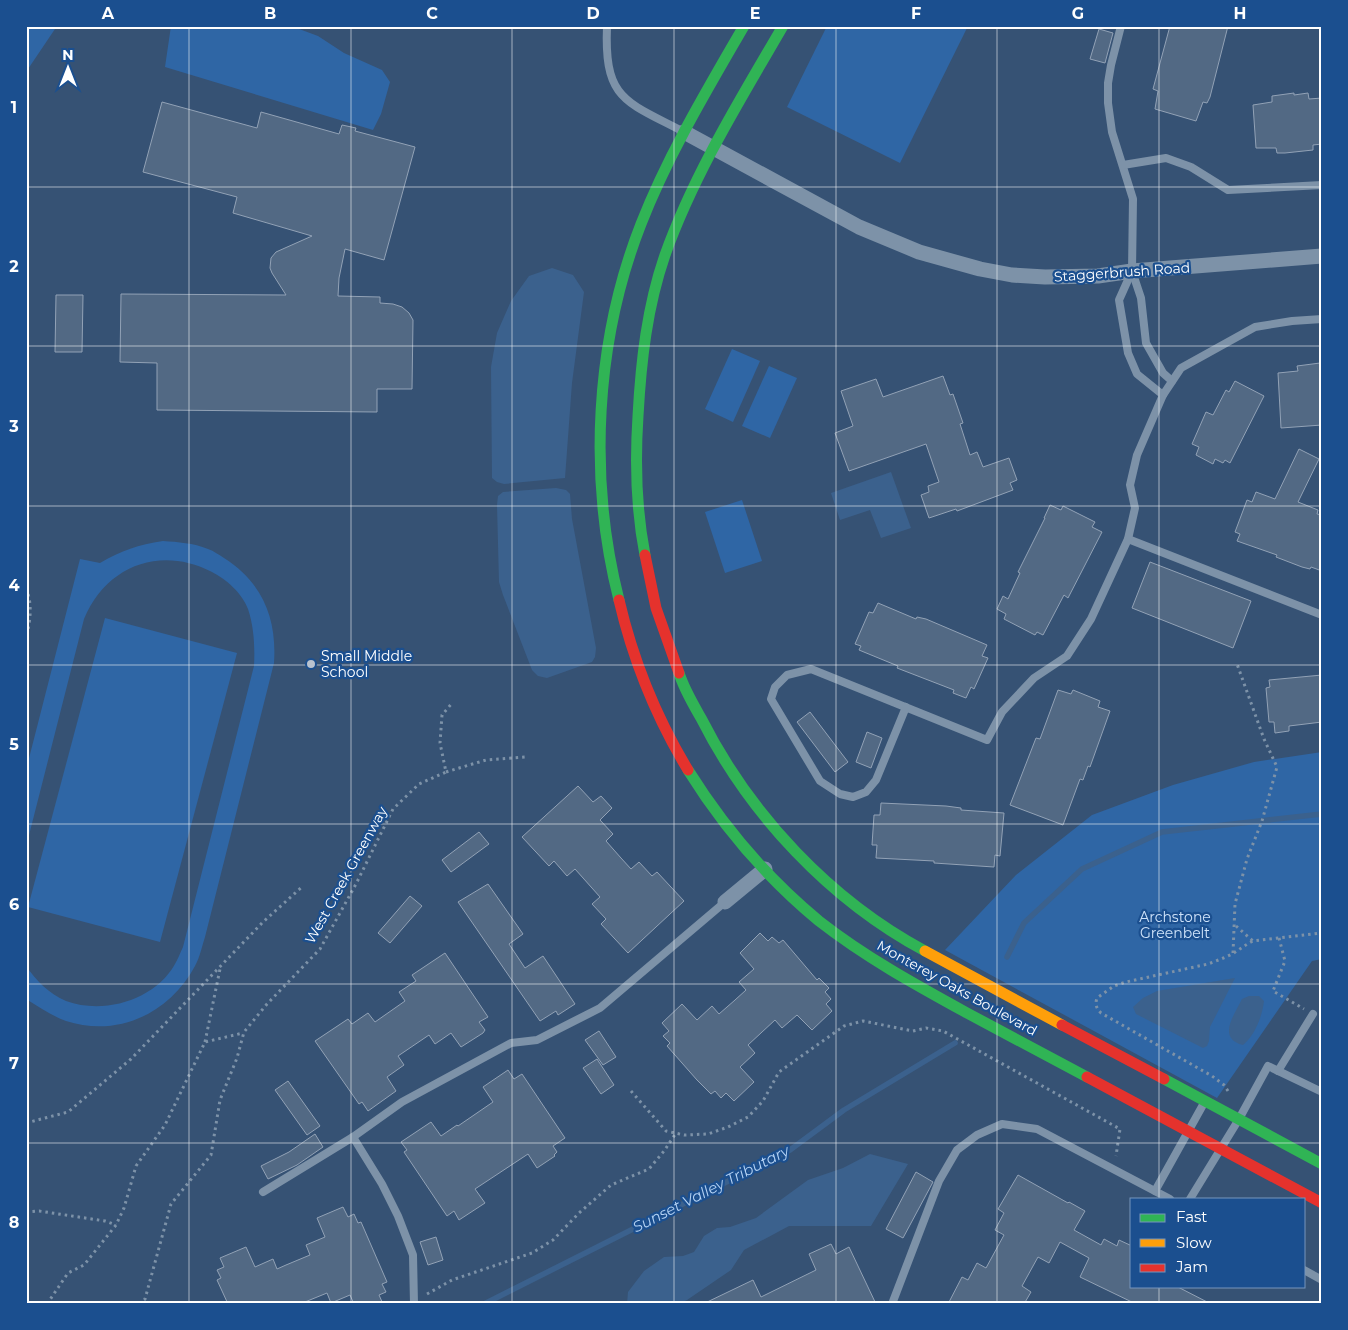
<svg xmlns="http://www.w3.org/2000/svg" width="1348" height="1330" font-family="Montserrat,sans-serif">
<style>
.green{fill:#2f66a5}
.water{fill:#3b618d}
.lines{fill:none;stroke-linecap:round;stroke-linejoin:round}
.stream{stroke:#3b618d;stroke-width:5.5}
.building{fill:#526984;stroke:#92a2b6}
.path{stroke:#7d92a8;stroke-width:3;stroke-dasharray:2.5 4;stroke-linecap:butt}
.lane{stroke:#7d92a8;stroke-width:8}
.street{stroke:#7d92a8;stroke-width:15}
.fast{stroke:#30b455;stroke-width:11}
.slow{stroke:#ff9f0a;stroke-width:11}
.jam{stroke:#e5322d;stroke-width:11}
.grid{fill:none;stroke:#fff;stroke-width:1;stroke-opacity:0.55}
.poi-dot{fill:#b9c2ce;stroke:#1b4f8f;stroke-width:2}
.labels{text-anchor:middle;stroke-width:4.5;stroke-linejoin:round;paint-order:stroke}
.street-label{font-size:14px;fill:#fff;stroke:#1b4f8f}
.poi-label{font-size:14px;fill:#fff;stroke:#1b4f8f;text-anchor:start}
.park-label{font-size:14px;fill:#cfe3fa;stroke:#1b4f8f}
.water-label{font-size:15px;font-style:italic;fill:#b5d3f5;stroke:#1b4f8f}
.neatline{fill:none;stroke:#fff;stroke-width:2}
.grid-label{font-size:16px;text-anchor:middle;font-weight:bold;fill:#fff}
</style>
<rect width="100%" height="100%" fill="#365274"/>
<g class="green">
<polygon points="26,26 57,26 26,72"/>
<polygon points="171,26 291,26 318,36 344,53 382,70 390,82 381,114 373,130 165,67"/>
<polygon points="827,26 968,26 900,163 787,107"/>
<polygon points="732,349 760,361 733,422 705,409"/>
<polygon points="769,366 797,378 770,438 742,426"/>
<polygon points="742,500 762,561 725,573 705,512"/>
<path d="M 163,541 C 178,542 193,543 208,549 C 214,551 219,555 224,558 C 263,583 277,619 274,663 L 205,937 C 202,946 200,957 195,966 C 170,1013 118,1038 66,1021 C 52,1016 39,1007 26,999 L 26,966 C 36,980 49,994 66,1001 C 104,1015 155,1000 175,964 C 178,959 180,953 183,947 L 254,666 C 255,647 254,627 248,609 C 242,593 226,579 212,572 C 160,545 106,566 84,619 L 26,847 L 26,770 L 80,559 L 100,563 C 122,550 138,545 163,541 Z"/>
<polygon points="105,618 237,653 160,942 28,907"/>
<polygon points="1322,752 1322,959 1312,961 1217,1098 945,950 1016,875 1092,815 1173,785 1254,762"/>
</g>
<g class="water">
<polygon points="552,268 573,275 584,292 572,383 565,478 504,484 497,482 492,478 491,367 497,333 511,301 529,276"/>
<polygon points="891,472 911,528 881,538 870,510 840,520 831,493"/>
<polygon points="556,488 566,490 570,494 572,519 596,648 595,657 592,662 547,678 538,676 532,670 503,595 499,582 497,505 498,496 503,492"/>
<polygon points="1235,978 1210,1027 1209,1041 1207,1046 1203,1048 1136,1014 1133,1007 1143,998 1157,991"/>
<path d="M 1249,996 L 1259,996 L 1264,1001 C 1262,1017 1255,1035 1243,1045 C 1216,1038 1235,1014 1242,999 Z"/>
<polygon points="870,1154 908,1164 871,1226 789,1226 744,1250 731,1270 687,1300 678,1304 627,1304 628,1292 644,1271 664,1257 683,1256 694,1252 704,1236 717,1228 730,1227 756,1218 808,1180 843,1168"/>
</g>
<g class="lines">
<g class="stream">
<polyline points="1007,957 1024,923 1082,869 1162,832 1322,814"/>
<polyline points="484,1304 790,1150 844,1110 955,1043"/>
</g>
</g>
<g class="building">
<polygon points="1170,26 1228,26 1210,97 1207,103 1203,102 1196,121 1155,109 1158,91 1153,89"/>
<polygon points="1099,29 1113,33 1105,63 1090,59"/>
<polygon points="1294,93 1294,95 1308,93 1309,99 1322,98 1322,144 1313,145 1313,150 1285,153 1277,153 1276,148 1256,148 1253,105 1272,102 1272,96"/>
<polygon points="162,102 257,128 261,112 339,134 342,125 356,128 355,131 415,147 384,260 345,249 339,278 338,296 380,297 380,303 393,304 402,307 409,313 413,320 412,389 377,389 377,412 157,410 157,363 120,362 121,294 286,295 272,273 270,268 271,258 276,252 312,236 233,213 237,197 143,172"/>
<polygon points="56,295 83,295 82,352 55,352"/>
<polygon points="1320,363 1320,369 1322,369 1322,425 1281,428 1278,373 1298,371 1297,366"/>
<polygon points="943,376 950,395 953,394 963,423 960,424 970,455 977,452 983,467 1009,458 1017,480 1010,483 1013,490 957,511 956,509 929,518 921,495 929,492 928,486 939,482 926,444 849,471 835,433 853,426 841,391 876,379 883,397"/>
<polygon points="1235,381 1264,396 1230,463 1225,460 1223,463 1215,459 1213,464 1196,455 1199,447 1192,444 1206,412 1213,415 1226,390 1229,392"/>
<polygon points="1299,449 1319,459 1298,502 1318,510 1317,514 1322,515 1322,571 1311,567 1310,569 1302,567 1276,557 1277,555 1237,541 1240,534 1235,532 1247,500 1252,502 1256,492 1275,499"/>
<polygon points="1050,505 1061,510 1063,506 1095,522 1092,527 1102,532 1068,598 1064,595 1043,635 1037,632 1035,635 1004,619 1006,614 997,609 1003,596 1008,599 1020,573 1018,572 1045,518 1044,518"/>
<polygon points="1150,562 1251,601 1233,648 1132,608"/>
<polygon points="878,603 916,619 917,617 926,619 987,645 982,656 988,658 974,689 971,687 966,698 953,693 954,690 897,668 898,666 859,650 861,646 855,644 869,612 873,613"/>
<polygon points="1322,675 1322,722 1289,726 1289,731 1275,733 1274,722 1269,722 1266,688 1270,687 1269,680"/>
<polygon points="1058,690 1071,694 1073,690 1100,701 1098,707 1110,711 1090,767 1088,766 1083,780 1080,779 1063,825 1010,805 1036,738 1040,739"/>
<polygon points="810,712 848,762 835,772 797,722"/>
<polygon points="867,732 882,738 871,768 856,762"/>
<polygon points="578,786 593,802 601,796 612,808 600,820 613,834 606,841 621,858 631,869 639,862 652,876 657,872 684,901 628,953 601,924 606,919 592,904 600,897 575,869 567,876 554,861 549,866 522,837"/>
<polygon points="881,803 946,806 961,808 961,810 1004,813 1000,856 995,855 994,867 934,863 934,861 876,858 877,845 872,845 874,815 880,815"/>
<polygon points="479,832 489,844 451,872 442,860"/>
<polygon points="488,884 523,934 509,944 525,968 543,956 575,1004 558,1015 556,1011 540,1021 458,902"/>
<polygon points="410,896 422,906 390,943 378,933"/>
<polygon points="760,933 768,941 772,937 779,943 783,940 817,980 819,978 829,988 825,992 831,999 826,1004 832,1011 812,1030 797,1015 782,1028 775,1020 748,1045 755,1053 740,1067 754,1082 734,1101 726,1093 721,1098 715,1091 711,1094 697,1080 667,1046 670,1043 663,1036 669,1031 662,1023 682,1004 697,1020 712,1006 719,1014 735,1000 746,990 739,982 754,969 740,953"/>
<polygon points="445,953 488,1017 479,1022 485,1030 483,1033 461,1047 451,1033 435,1044 429,1035 398,1056 404,1065 387,1077 396,1091 368,1111 362,1102 359,1104 315,1041 348,1019 352,1024 368,1013 375,1022 405,1001 399,992 416,981 412,975"/>
<polygon points="599,1031 616,1057 603,1065 585,1040"/>
<polygon points="597,1059 614,1085 601,1094 583,1068"/>
<polygon points="508,1070 514,1079 522,1074 565,1138 553,1146 557,1152 554,1155 555,1156 537,1168 528,1154 475,1189 485,1203 459,1220 454,1211 447,1216 404,1152 407,1150 401,1142 431,1122 441,1136 457,1125 458,1126 493,1102 483,1087"/>
<polygon points="288,1081 320,1126 307,1135 275,1090"/>
<polygon points="315,1134 323,1147 297,1165 268,1179 261,1166 289,1152"/>
<polygon points="916,1172 933,1182 903,1238 886,1229"/>
<polygon points="1018,1175 1068,1203 1069,1202 1085,1211 1074,1230 1101,1245 1104,1239 1117,1246 1119,1240 1132,1246 1132,1286 1176,1286 1211,1304 1136,1304 1080,1277 1089,1258 1060,1242 1049,1263 1038,1257 1022,1286 1031,1292 1024,1304 948,1304 962,1277 968,1280 977,1263 986,1268 1004,1235 995,1230 1004,1213 998,1209"/>
<polygon points="343,1207 348,1217 354,1214 358,1223 361,1222 387,1282 382,1284 386,1292 379,1295 383,1304 354,1304 350,1295 331,1303 327,1293 300,1304 228,1304 217,1280 221,1278 217,1270 224,1267 220,1258 246,1247 255,1267 273,1259 277,1269 286,1265 310,1255 306,1245 325,1237 317,1218"/>
<polygon points="436,1237 443,1260 428,1265 420,1242"/>
<polygon points="831,1244 836,1254 849,1247 876,1304 703,1304 753,1280 761,1297 816,1270 809,1254"/>
</g>
<g class="lines">
<g class="path">
<path d="M 26,588 C 33,605 30,622 26,639"/>
<polyline points="446,772 486,760 525,757"/>
<polyline points="1236,926 1253,941"/>
<polyline points="1279,938 1285,961 1273,991 1304,1009"/>
<polyline points="1233,953 1235,904 1247,859 1262,821 1277,767 1264,739 1237,664"/>
<polyline points="205,1042 220,969"/>
<polyline points="631,1091 666,1131 684,1135 708,1134 728,1127 748,1117 763,1101 779,1072 844,1026 863,1021 913,1031 926,1028 943,1031 1120,1129 1116,1156"/>
<path d="M 1228,1091 L 1224,1085 L 1212,1076 L 1101,1013 C 1096,1008 1095,1004 1097,998 L 1114,986 L 1126,982 L 1208,964 C 1216,961 1224,958 1232,954 C 1239,950 1245,945 1253,941 L 1322,933"/>
<polyline points="26,1123 68,1112 131,1059 263,922 303,886"/>
<polyline points="26,1212 39,1211 105,1221 116,1225"/>
<polyline points="427,1294 452,1280 532,1253 553,1240 579,1213 611,1185 649,1169 664,1151 676,1133"/>
<polyline points="47,1304 68,1273 84,1265 116,1225 124,1208 136,1166 165,1125 205,1042 243,1033"/>
<polyline points="139,1304 145,1299 171,1204 211,1155 220,1100 237,1058 244,1032 267,1004 320,949 356,884 393,809 419,784 446,772 440,743 442,715 453,702"/>
</g>
<g class="lane">
<path d="M 607,26 C 604,100 625,101 684,132"/>
<polyline points="1121,26 1111,65 1108,83 1108,103 1112,132 1133,199 1132,271 1141,298 1146,343 1163,373 1172,381"/>
<polyline points="1123,165 1166,158 1191,167 1228,190 1322,185"/>
<polyline points="1132,271 1119,300 1128,353 1137,374 1163,395"/>
<polyline points="1128,539 1322,615"/>
<polyline points="906,707 876,780 866,792 853,797 840,794 820,781 771,699 775,687 787,675 811,669 987,740 1002,712 1034,678 1067,656 1091,619 1128,539 1135,508 1130,485 1137,455 1163,395 1181,368 1255,327 1292,321 1322,319"/>
<polyline points="1278,1071 1313,1014"/>
<polyline points="353,1137 382,1184 398,1216 413,1255 414,1304"/>
<polyline points="1155,1191 1204,1103"/>
<polyline points="263,1192 353,1137 402,1102 511,1043 537,1040 600,1008 725,902"/>
<polyline points="1190,1199 1239,1119 1268,1066 1322,1092"/>
<polyline points="1304,1270 1322,1280"/>
<polyline points="892,1304 939,1181 957,1150 977,1135 1002,1124 1037,1129 1170,1199"/>
</g>
<g class="street">
<polyline points="684,132 859,227 919,252 980,269 1012,275 1045,277 1098,276 1132,271 1322,256"/>
<polyline points="725,902 765,869"/>
</g>
<g class="fast">
<path d="M 645,555 C 636,509 635,462 638,416 C 641,361 647,307 665,255 C 694,174 740,100 783,26"/>
<path d="M 619,600 C 588,478 595,341 641,224 C 668,155 707,90 744,26"/>
<path d="M 679,673 C 684,689 693,704 701,718 C 750,815 830,900 925,951"/>
<path d="M 688,770 C 723,826 768,879 819,921 C 865,957 916,985 967,1013 C 1007,1034 1047,1056 1087,1077"/>
<polyline points="1164,1079 1322,1164"/>
</g>
<polyline class="slow" points="925,951 1062,1025"/>
<g class="jam">
<polyline points="645,555 656,608 679,673"/>
<path d="M 619,600 C 633,660 656,717 688,770"/>
<polyline points="1062,1025 1164,1079"/>
<polyline points="1087,1077 1322,1203"/>
</g>
</g>
<path class="grid" d="M 189,26 L 189,1304M 351,26 L 351,1304M 512,26 L 512,1304M 674,26 L 674,1304M 836,26 L 836,1304M 997,26 L 997,1304M 1159,26 L 1159,1199M 26,187 L 1322,187M 26,346 L 1322,346M 26,506 L 1322,506M 26,665 L 1322,665M 26,824 L 1322,824M 26,984 L 1322,984M 26,1143 L 1322,1143M 1159,1286 L 1159,1304"/>
<circle class="poi-dot" cx="311" cy="664" r="5"/>
<g class="labels">
<g class="street-label">
<text transform="translate(1122 272) rotate(-4)" y="5">Staggerbrush Road</text>
<text transform="translate(346 875) rotate(-61)" y="5">West Creek Greenway</text>
<text transform="translate(957 988) rotate(29)" y="5">Monterey Oaks Boulevard</text>
</g>
<g class="poi-label">
<text x="321" y="661">Small Middle<tspan x="321" dy="16">School</tspan></text>
</g>
<g class="park-label">
<text x="1175" y="922">Archstone<tspan x="1175" dy="16">Greenbelt</tspan></text>
</g>
<g class="water-label">
<text transform="translate(711 1189) rotate(-27)" y="5">Sunset Valley Tributary</text>
</g>
</g>
<rect width="1348" height="1330" fill="none" stroke="#1b4f8f" stroke-width="55"/>
<rect x="1130" y="1198" width="175" height="90" fill="#1b4f8f" stroke="#7695bc"/>
<rect x="1140" y="1214" width="25" height="8" fill="#30b455" stroke="#7695bc"/>
<text x="1176" y="1222" font-size="15" fill="#ffffff">Fast</text>
<rect x="1140" y="1239" width="25" height="8" fill="#ff9f0a" stroke="#7695bc"/>
<text x="1176" y="1248" font-size="15" fill="#ffffff">Slow</text>
<rect x="1140" y="1264" width="25" height="8" fill="#e5322d" stroke="#7695bc"/>
<text x="1176" y="1272" font-size="15" fill="#ffffff">Jam</text>
<g transform="translate(68 68)" stroke="#1b4f8f" stroke-width="4" paint-order="stroke">
<path d="M0-4L9 19L0 12L-9 19Z" fill="#ffffff"/>
<text y="-8" font-size="14" font-weight="bold" text-anchor="middle" fill="#ffffff">N</text>
</g>
<rect x="28" y="28" width="1292" height="1274" class="neatline"/>
<g class="grid-label">
<text x="108" y="19">A</text>
<text x="270" y="19">B</text>
<text x="432" y="19">C</text>
<text x="593" y="19">D</text>
<text x="755" y="19">E</text>
<text x="916" y="19">F</text>
<text x="1078" y="19">G</text>
<text x="1240" y="19">H</text>
<text x="14" y="113">1</text>
<text x="14" y="272">2</text>
<text x="14" y="432">3</text>
<text x="14" y="591">4</text>
<text x="14" y="750">5</text>
<text x="14" y="910">6</text>
<text x="14" y="1069">7</text>
<text x="14" y="1228">8</text>
</g>
</svg>
